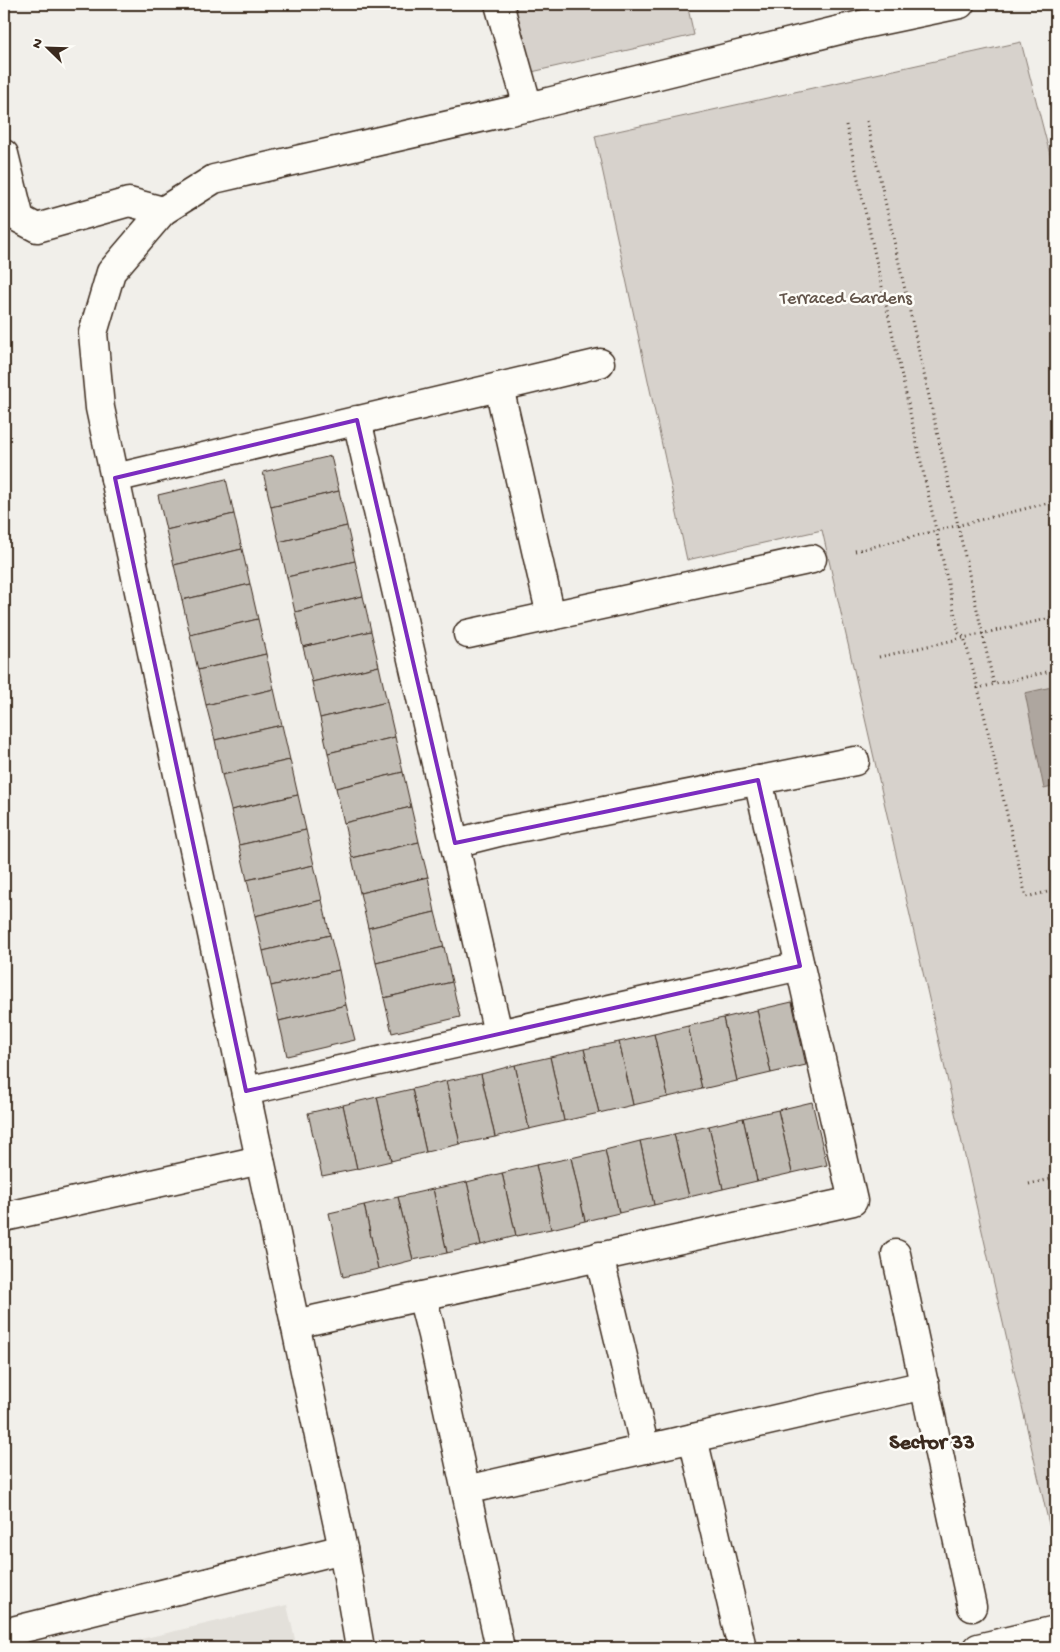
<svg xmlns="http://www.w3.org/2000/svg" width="1060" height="1652" font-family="'Gochi Hand',sans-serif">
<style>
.built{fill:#e3e0da}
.green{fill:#d7d2cc;stroke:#897e75}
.water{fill:#aea69f;stroke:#80746b}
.building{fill:#c1bcb4;stroke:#3b2a1e}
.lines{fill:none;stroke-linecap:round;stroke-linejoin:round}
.minor-casing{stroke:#3b2a1e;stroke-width:31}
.path{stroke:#3b2a1e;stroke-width:3;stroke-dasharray:1 4;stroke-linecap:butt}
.minor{stroke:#fdfcf7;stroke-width:28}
.marked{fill:none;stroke:#7b2cbf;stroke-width:4;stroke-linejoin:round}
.labels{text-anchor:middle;stroke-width:5;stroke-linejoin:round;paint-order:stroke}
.park-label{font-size:18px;fill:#62544a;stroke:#fdfcf7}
.district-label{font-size:22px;font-weight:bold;fill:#3b2a1e;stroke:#fdfcf7}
</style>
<rect width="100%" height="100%" fill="#f1efea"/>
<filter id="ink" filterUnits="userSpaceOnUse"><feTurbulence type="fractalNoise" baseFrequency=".02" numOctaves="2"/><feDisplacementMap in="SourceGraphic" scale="10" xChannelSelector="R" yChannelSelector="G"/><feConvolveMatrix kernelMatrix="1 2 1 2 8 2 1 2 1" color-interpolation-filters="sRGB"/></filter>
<g filter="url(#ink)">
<polygon class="built" points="287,1605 297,1648 103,1648"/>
<g class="green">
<polygon points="507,4 687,4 694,35 523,74"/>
<polygon points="1021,42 1056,178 1056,1555 822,530 687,560 595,136"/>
</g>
<polygon class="water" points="1056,686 1056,786 1044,789 1025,693"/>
<g class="building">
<polygon points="331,456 339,491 271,507 263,472"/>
<polygon points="226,479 234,514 166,530 158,495"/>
<polygon points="339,491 347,526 279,542 271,507"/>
<polygon points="234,514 242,549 174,565 166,530"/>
<polygon points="347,526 355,561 287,577 279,542"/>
<polygon points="242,549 250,584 182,600 174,565"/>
<polygon points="355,561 363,596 295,612 287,577"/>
<polygon points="250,584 258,619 190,635 182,600"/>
<polygon points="363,596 371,631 303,647 295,612"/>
<polygon points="258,619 266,654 198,670 190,635"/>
<polygon points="371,631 379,666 312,682 303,647"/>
<polygon points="266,654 274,689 206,705 198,670"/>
<polygon points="379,666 387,702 320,718 312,682"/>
<polygon points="274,689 282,725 215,740 206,705"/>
<polygon points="387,702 395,737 328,753 320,718"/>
<polygon points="282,725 290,760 222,775 215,740"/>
<polygon points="395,737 403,772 336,788 328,753"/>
<polygon points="290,760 298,795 231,810 222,775"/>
<polygon points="403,772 411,807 344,823 336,788"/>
<polygon points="298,795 306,830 239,845 231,810"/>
<polygon points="411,807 419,842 352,858 344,823"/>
<polygon points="306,830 314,865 247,880 239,845"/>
<polygon points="419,842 428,877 360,893 352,858"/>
<polygon points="314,865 322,900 255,916 247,880"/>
<polygon points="428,877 435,912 368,928 360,893"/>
<polygon points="322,900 330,935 263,951 255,916"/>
<polygon points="435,912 444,947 376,963 368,928"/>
<polygon points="330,935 339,970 271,986 263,951"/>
<polygon points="444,947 452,982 384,998 376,963"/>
<polygon points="339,970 346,1005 279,1021 271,986"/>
<polygon points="452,982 460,1017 392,1033 384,998"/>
<polygon points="792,1002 806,1065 771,1073 757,1010"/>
<polygon points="346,1005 355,1040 287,1056 279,1021"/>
<polygon points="757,1010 771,1073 737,1081 723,1018"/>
<polygon points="723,1018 737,1081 702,1089 688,1026"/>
<polygon points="688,1026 702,1089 668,1097 654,1034"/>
<polygon points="654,1034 668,1097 633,1105 619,1042"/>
<polygon points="619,1042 633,1105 599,1113 584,1049"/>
<polygon points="584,1049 599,1113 564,1121 550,1057"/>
<polygon points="550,1057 564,1121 529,1129 515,1065"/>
<polygon points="515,1065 529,1129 495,1137 481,1074"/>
<polygon points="481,1074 495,1137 460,1144 446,1081"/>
<polygon points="446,1081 460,1144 426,1152 412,1089"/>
<polygon points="412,1089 426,1152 391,1161 377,1097"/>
<polygon points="377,1097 391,1161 357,1169 343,1105"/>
<polygon points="812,1102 827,1165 792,1173 778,1110"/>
<polygon points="343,1105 357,1169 322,1176 308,1113"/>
<polygon points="778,1110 792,1173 757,1181 743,1118"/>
<polygon points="743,1118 757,1181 723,1189 709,1126"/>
<polygon points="709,1126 723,1189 689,1197 674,1134"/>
<polygon points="674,1134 689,1197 654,1205 640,1141"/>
<polygon points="640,1141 654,1205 619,1213 605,1150"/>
<polygon points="605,1150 619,1213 585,1221 571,1158"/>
<polygon points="571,1158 585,1221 551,1229 536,1165"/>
<polygon points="536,1165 551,1229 516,1236 502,1173"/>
<polygon points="502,1173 516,1236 481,1245 467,1182"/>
<polygon points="467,1182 481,1245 447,1253 433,1189"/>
<polygon points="433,1189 447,1253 413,1260 398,1197"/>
<polygon points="398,1197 413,1260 378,1269 364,1205"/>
<polygon points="364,1205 378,1269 343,1277 329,1213"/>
</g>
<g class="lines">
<g class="minor-casing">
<g id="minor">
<polyline points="499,4 528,107"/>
<polyline points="4,154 20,219 37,228 129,202 163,211"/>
<polyline points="499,387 551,616"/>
<polyline points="357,420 498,1033"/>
<polyline points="115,478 600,363"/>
<polyline points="468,634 812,559"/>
<polyline points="455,843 503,831 855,761"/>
<polyline points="246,1091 800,966"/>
<polyline points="4,1217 260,1160"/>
<polyline points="896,1254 972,1607"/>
<polyline points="599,1256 645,1449"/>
<polyline points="422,1296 432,1335 500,1648"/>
<polyline points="295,1324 853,1201 758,780"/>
<polyline points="693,1438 742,1648"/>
<polyline points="466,1490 925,1385"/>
<polyline points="4,1633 343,1549"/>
<polyline points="360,1648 343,1549 100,408 93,333 111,272 163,211 214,179 528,107 864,24 960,4"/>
<polyline points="978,1648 1056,1630"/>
</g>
</g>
<g class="path">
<polyline points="867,121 994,685"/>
<polyline points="846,125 959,633 964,637 978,688"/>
<polyline points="855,551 1056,501"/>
<polyline points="879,657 1056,617"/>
<polyline points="1056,670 978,688 1026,897 1056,890"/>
<polyline points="1029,1184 1056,1178"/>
</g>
<use href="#minor" class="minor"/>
</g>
</g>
<path class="marked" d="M 357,420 L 455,843 L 758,780 L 800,966 L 246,1091 L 115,478 Z"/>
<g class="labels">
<g class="park-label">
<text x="846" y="303">Terraced Gardens</text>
</g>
<g class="district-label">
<text x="932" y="1448">Sector 33</text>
</g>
</g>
<rect width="1060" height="1652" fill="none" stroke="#fdfcf7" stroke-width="20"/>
<rect x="10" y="10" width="1040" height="1632" fill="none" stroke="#3b2a1e" stroke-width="2" filter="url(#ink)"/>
<g transform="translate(48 48) rotate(293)" stroke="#fdfcf7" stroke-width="4" paint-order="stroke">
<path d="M0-4L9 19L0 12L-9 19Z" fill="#3b2a1e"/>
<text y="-8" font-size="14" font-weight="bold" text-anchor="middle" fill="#3b2a1e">N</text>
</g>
</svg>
